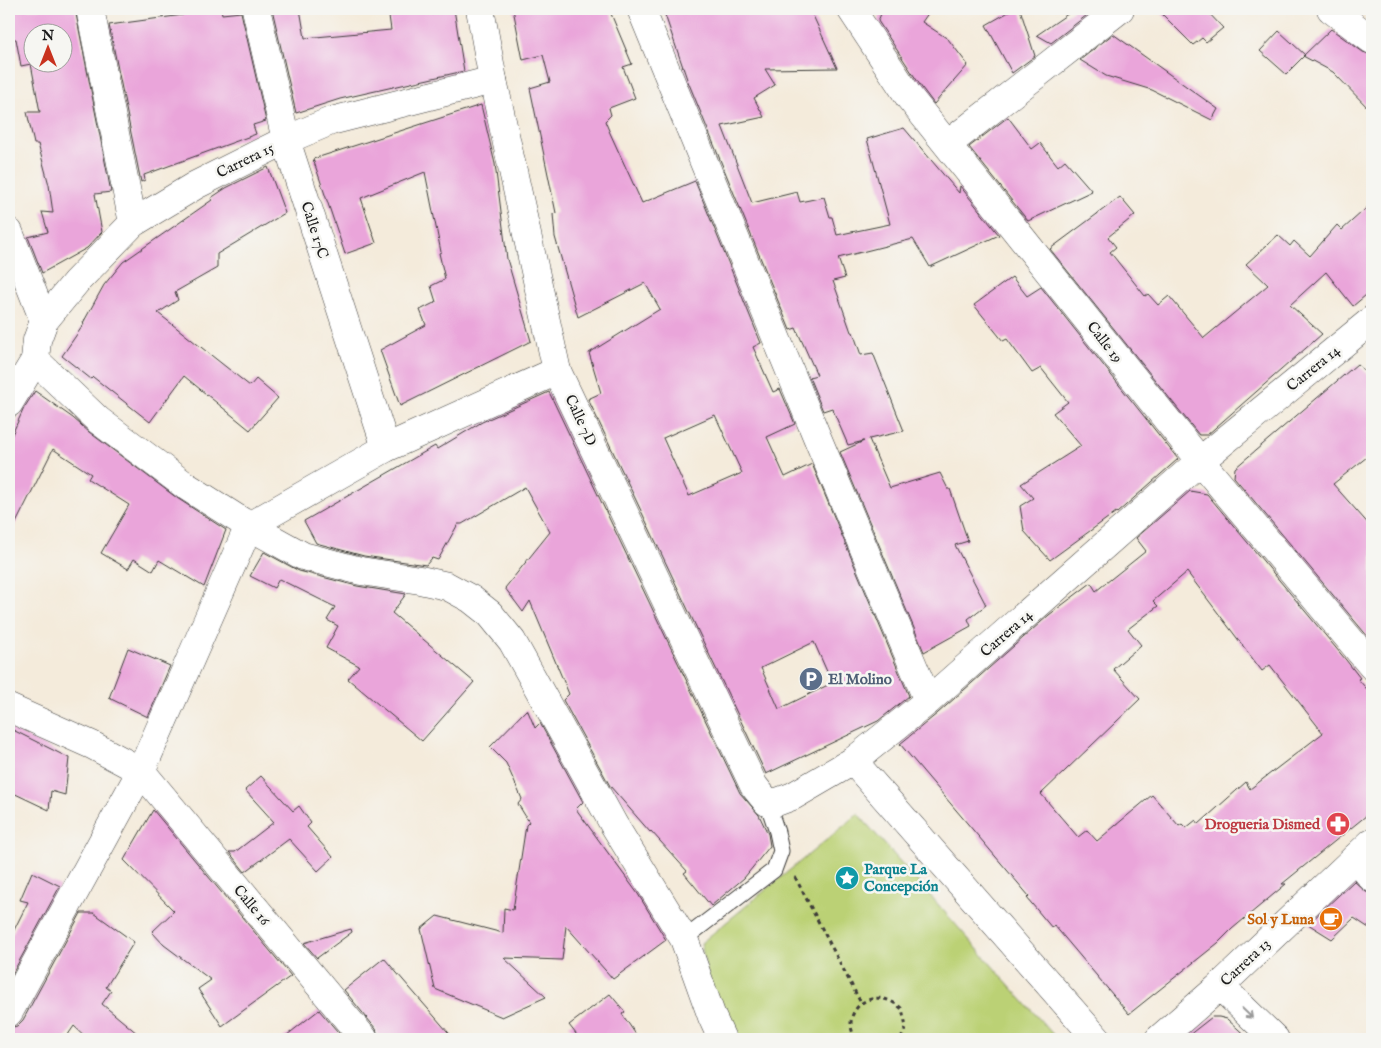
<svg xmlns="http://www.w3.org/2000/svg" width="1381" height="1048" font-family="'IM FELL English',serif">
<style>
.green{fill:#bbd175;stroke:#6c7648}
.building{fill:#eaa5da;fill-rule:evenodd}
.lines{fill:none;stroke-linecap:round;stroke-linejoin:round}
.lane-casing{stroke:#3c3b39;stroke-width:17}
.street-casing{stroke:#3c3b39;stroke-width:29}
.path{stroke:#3c3b39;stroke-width:3;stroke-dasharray:4 4;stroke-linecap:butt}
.lane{stroke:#fff;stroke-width:15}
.street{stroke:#fff;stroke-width:28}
.oneway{stroke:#999}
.labels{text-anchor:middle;stroke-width:5;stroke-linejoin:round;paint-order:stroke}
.street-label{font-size:15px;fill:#1c1c1c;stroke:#f6f6f2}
.service-label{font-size:15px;font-weight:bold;fill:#4e5e75;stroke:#f6f6f2;text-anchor:start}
.health-label{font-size:15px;font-weight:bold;fill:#be3a42;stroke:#f6f6f2;text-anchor:end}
.culture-label{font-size:15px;font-weight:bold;fill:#0d838f;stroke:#f6f6f2;text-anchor:start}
.food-label{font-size:15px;font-weight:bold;fill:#c56008;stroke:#f6f6f2;text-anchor:end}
</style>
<rect width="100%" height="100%" fill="#f6f6f2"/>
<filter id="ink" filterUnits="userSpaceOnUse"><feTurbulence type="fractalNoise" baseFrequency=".02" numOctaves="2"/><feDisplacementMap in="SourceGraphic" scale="10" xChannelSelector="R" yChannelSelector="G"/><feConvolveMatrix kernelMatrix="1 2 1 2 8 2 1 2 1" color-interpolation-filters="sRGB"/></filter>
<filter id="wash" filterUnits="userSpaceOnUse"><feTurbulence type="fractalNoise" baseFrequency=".0096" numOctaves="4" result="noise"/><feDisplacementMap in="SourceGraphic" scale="20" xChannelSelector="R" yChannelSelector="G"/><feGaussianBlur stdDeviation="1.12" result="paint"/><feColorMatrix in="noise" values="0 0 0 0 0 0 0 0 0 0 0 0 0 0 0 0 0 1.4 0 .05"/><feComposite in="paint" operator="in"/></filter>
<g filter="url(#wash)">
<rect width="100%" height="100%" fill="#f4ebdb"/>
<polygon class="green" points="858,814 1057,1039 723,1039 718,1031 701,943"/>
<g id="blocks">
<g class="building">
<path d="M 9,9 L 75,9 L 111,192 L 95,194 L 102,232 L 87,248 L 42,273 L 28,237 L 48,232 L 42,212 L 53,213 L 49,185 L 38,144 L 34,144 L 27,112 L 40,112 L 31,64 L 21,66 L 16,39 L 13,39 L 9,21 ZM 32,32 L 62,32 L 62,62 L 32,62 Z"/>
<polygon points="182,9 221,9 222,14 241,12 266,121 253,125 256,134 144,175 145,180 141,182 109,25 183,15"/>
<polygon points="272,9 300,9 305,38 391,30 388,9 454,9 464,71 340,99 296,113"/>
<path d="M 513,9 L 609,9 L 632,64 L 623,67 L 635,98 L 609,108 L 611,115 L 605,121 L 610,133 L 642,203 L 695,181 L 761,343 L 753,347 L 773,392 L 780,389 L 795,424 L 767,437 L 785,477 L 812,464 L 909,696 L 878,721 L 766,774 L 588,399 L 601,393 L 589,353 L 660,309 L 645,283 L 578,317 L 555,237 L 553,214 L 556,213 L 530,88 L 550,82 L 543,55 L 523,60 ZM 715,415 L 742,473 L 689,496 L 663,438 ZM 814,642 L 832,683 L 779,709 L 761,668 Z"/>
<polygon points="663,9 810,9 837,68 765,69 775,85 754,98 764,117 722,126 752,203 797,192 800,202 824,197 830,217 832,217 837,235 890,224 867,139 904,128 959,193 960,186 999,235 930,267 913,239 838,258 845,278 833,281 851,332 853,332 861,355 873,353 904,431 869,439 890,488 940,473 948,489 950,489 968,541 955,545 986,605 968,619 971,626 924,652 840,452 864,441 848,445 832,408 823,411 809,377 817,375 796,328 790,330 687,79"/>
<polygon points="883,9 931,9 922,22 948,39 968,65 934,104 922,88 878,21"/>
<polygon points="1014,9 1020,9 1035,56 1012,73 986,25"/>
<polygon points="1075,9 1078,9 1087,15 1051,43 1037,35"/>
<polygon points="1157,9 1205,9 1223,28 1206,42 1202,38 1193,45"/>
<polygon points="1331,29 1363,52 1372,55 1372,112 1333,72 1303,56"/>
<polygon points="1279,31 1305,55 1286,74 1260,51"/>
<polygon points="1113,34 1218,109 1212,120 1152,90 1106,76 1080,60"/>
<polygon points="481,105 495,164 507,259 531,341 400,406 380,350 426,325 420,310 436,302 431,286 445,279 439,253 441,252 425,172 361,198 376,243 345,254 313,159"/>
<polygon points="1008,117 1032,149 1040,143 1058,166 1065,160 1092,191 1028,221 969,147"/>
<polygon points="268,167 285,213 217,254 217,268 175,292 178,300 158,313 250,386 256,379 278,398 250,430 184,376 150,422 93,377 91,379 62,356 84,324 83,323 104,285 123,262 212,200 211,198 226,188"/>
<polygon points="1120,197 1135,215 1108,237 1116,247 1110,252 1145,296 1148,294 1158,305 1169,296 1204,338 1268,285 1246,264 1278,235 1290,246 1294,241 1310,256 1337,225 1342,230 1372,203 1372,290 1353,306 1326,272 1290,305 1322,334 1207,435 1199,435 1050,249"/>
<polygon points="1012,277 1027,296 1041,287 1178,459 1117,513 1116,512 1050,560 1024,531 1020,506 1033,498 1021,484 1081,446 1053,413 1068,402 1041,368 1032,373 1007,339 1003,341 974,305"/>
<polygon points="1357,364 1372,378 1372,453 1333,484 1372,528 1372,634 1369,638 1234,477 1235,468"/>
<polygon points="35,391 73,418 89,432 177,498 226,530 204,587 159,560 153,571 134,559 128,569 101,553 129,505 88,479 91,474 53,449 9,537 9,441 24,408"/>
<polygon points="549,392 740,793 759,815 768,834 770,846 744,878 711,906 684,873 687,871 651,831 650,832 610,786 563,700 569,694 530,601 523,612 505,588 550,532 525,487 462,524 458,524 438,560 432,558 426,565 364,556 316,543 304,521 435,446 437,449 482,422"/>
<path d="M 1190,491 L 1207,494 L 1346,660 L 1360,678 L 1358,679 L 1372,695 L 1372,811 L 1282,884 L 1286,884 L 1232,929 L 1218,943 L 1129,1014 L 1054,925 L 1052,928 L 1027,898 L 1029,896 L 900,744 L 938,713 L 1049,615 L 1091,583 L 1096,591 L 1146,551 L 1136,538 ZM 1187,572 L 1262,671 L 1270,665 L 1323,733 L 1250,789 L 1246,782 L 1199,824 L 1196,820 L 1186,828 L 1182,824 L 1179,826 L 1152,795 L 1097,841 L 1087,830 L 1078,837 L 1041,794 L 1140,699 L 1113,669 L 1141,645 L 1128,629 L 1158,606 L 1153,601 Z"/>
<polygon points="264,552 299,571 357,586 406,594 392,613 474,682 422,741 348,679 359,666 326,648 338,626 327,620 335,607 279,579 274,588 250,576"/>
<polygon points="128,648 170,666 148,717 109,698"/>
<polygon points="527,709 535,728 540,723 583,802 576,809 638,894 666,940 613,979 566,926 562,960 504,958 546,997 502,1017 435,989 421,929 437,916 503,933 504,908 513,910 526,825 529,822 518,804 522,799 506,763 490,747"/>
<polygon points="9,728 69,758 65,795 51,791 49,810 9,791"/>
<polygon points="261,776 293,811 299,806 311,823 307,827 333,857 318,871 289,839 245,872 229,852 235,852 274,822 245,790"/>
<polygon points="153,810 291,976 222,1026 198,989 211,980 164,945 152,932 174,911 124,860"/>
<polygon points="32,872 60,886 9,980 9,940 28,902 20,900"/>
<polygon points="1354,881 1366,892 1372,893 1372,930 1354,918 1332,939 1308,924"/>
<polygon points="81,913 94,913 134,942 106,987 111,991 102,1004 144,1039 88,1039 74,1026 65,1039 9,1039 9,1028 17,1026 23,1020"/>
<polygon points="351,929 352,932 317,958 304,943"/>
<polygon points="384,958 454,1039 379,1039 376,1029 344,990"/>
<polygon points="610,994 625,1012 622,1014 639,1039 580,1039 569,1025"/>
<polygon points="319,1010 344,1039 282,1039"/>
<polygon points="1212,1017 1219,1017 1227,1019 1249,1039 1184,1039"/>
</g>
</g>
</g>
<g filter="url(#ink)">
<use href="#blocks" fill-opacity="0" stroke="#3c3b39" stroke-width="1"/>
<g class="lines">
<g class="lane-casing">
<polyline id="lane" points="684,939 774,870 781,851 777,832 767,802"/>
</g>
<g class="street-casing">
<g id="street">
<polyline points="90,9 133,223"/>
<polyline points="256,9 286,140 386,448"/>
<polyline points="480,9 493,80 557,371 754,786 767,802 777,802 793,796 853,761 928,701 1200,461 1372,320"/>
<polyline points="641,9 817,437 928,701"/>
<polyline points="851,9 909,97 1200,461 1372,666"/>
<polyline points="1331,9 1372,40"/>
<polyline points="948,144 1120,9"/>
<polyline points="9,232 44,321"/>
<polyline points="35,360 98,420 186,486 249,526 303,556 361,571 420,580 447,586 471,599 490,614 512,641 614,825 684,939 712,1017 722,1039"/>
<polyline points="9,403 35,360 37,340 44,321 76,282 133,223 196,185 286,140 331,121 493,80"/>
<polyline points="9,708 92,745 141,771 364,1039"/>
<polyline points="853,761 1097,1039"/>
<polyline points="1355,858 1372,878"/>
<polyline points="1220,986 1275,1039"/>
<polyline points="9,1012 141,771 249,526 386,448 557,371"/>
<polyline points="1159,1039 1220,986 1372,842"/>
</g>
</g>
<g class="path">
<polyline points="795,877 861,1003"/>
<path d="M 856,1039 C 838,1013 872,981 902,1009 L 906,1027 L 901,1039"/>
</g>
<use href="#lane" class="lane"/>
<use href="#street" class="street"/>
</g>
<defs><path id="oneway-shaft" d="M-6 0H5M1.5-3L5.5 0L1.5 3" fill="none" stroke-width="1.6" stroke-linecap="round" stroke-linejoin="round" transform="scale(1.25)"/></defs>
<use class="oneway" href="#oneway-shaft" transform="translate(1247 1013) rotate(44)"/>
</g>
<defs>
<g id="parking-disc" transform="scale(1.25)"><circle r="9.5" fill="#5c6f8a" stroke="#f6f6f2"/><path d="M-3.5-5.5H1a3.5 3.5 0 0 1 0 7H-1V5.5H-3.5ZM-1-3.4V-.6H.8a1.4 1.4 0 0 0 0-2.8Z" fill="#fff"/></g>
<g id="pharmacy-disc" transform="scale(1.25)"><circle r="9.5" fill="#e0444e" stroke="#f6f6f2"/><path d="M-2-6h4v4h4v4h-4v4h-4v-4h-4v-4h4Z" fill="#fff"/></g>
<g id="sight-disc" transform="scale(1.25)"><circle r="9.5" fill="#0f9aa8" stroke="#f6f6f2"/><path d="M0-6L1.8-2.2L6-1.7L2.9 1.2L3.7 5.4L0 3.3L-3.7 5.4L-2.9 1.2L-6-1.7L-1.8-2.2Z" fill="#fff"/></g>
<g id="cafe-disc" transform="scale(1.25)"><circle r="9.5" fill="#e8710a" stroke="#f6f6f2"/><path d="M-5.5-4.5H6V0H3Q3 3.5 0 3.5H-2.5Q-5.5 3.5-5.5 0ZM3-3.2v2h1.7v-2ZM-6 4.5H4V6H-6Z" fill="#fff"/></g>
</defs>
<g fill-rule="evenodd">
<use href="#parking-disc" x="811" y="679"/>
<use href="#pharmacy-disc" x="1338" y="824"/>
<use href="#sight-disc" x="847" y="878"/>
<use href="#cafe-disc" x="1331" y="919"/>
</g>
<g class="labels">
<g class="street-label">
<text transform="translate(245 160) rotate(-26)" y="5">Carrera 15</text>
<text transform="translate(315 230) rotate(72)" y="5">Calle 17C</text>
<text transform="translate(1105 342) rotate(52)" y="5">Calle 19</text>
<text transform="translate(1313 368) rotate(-39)" y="5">Carrera 14</text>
<text transform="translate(581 420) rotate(65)" y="5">Calle 7D</text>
<text transform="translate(1006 633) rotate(-41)" y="5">Carrera 14</text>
<text transform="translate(252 905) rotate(50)" y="5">Calle 16</text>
<text transform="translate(1245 962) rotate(-43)" y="5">Carrera 13</text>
</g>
<g class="service-label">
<text x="828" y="684">El Molino</text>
</g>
<g class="health-label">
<text x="1320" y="829">Drogueria Dismed</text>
</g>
<g class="culture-label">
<text x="864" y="874">Parque La<tspan x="864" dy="17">Concepción</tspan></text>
</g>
<g class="food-label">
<text x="1314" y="924">Sol y Luna</text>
</g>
</g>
<rect width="1381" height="1048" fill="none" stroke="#f6f6f2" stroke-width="30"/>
<g transform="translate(48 48)"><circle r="24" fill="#f6f6f2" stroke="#9f9f9c"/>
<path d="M0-4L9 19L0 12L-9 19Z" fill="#c8321e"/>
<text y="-8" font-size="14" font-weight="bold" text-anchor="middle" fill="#1c1c1c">N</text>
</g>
</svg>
